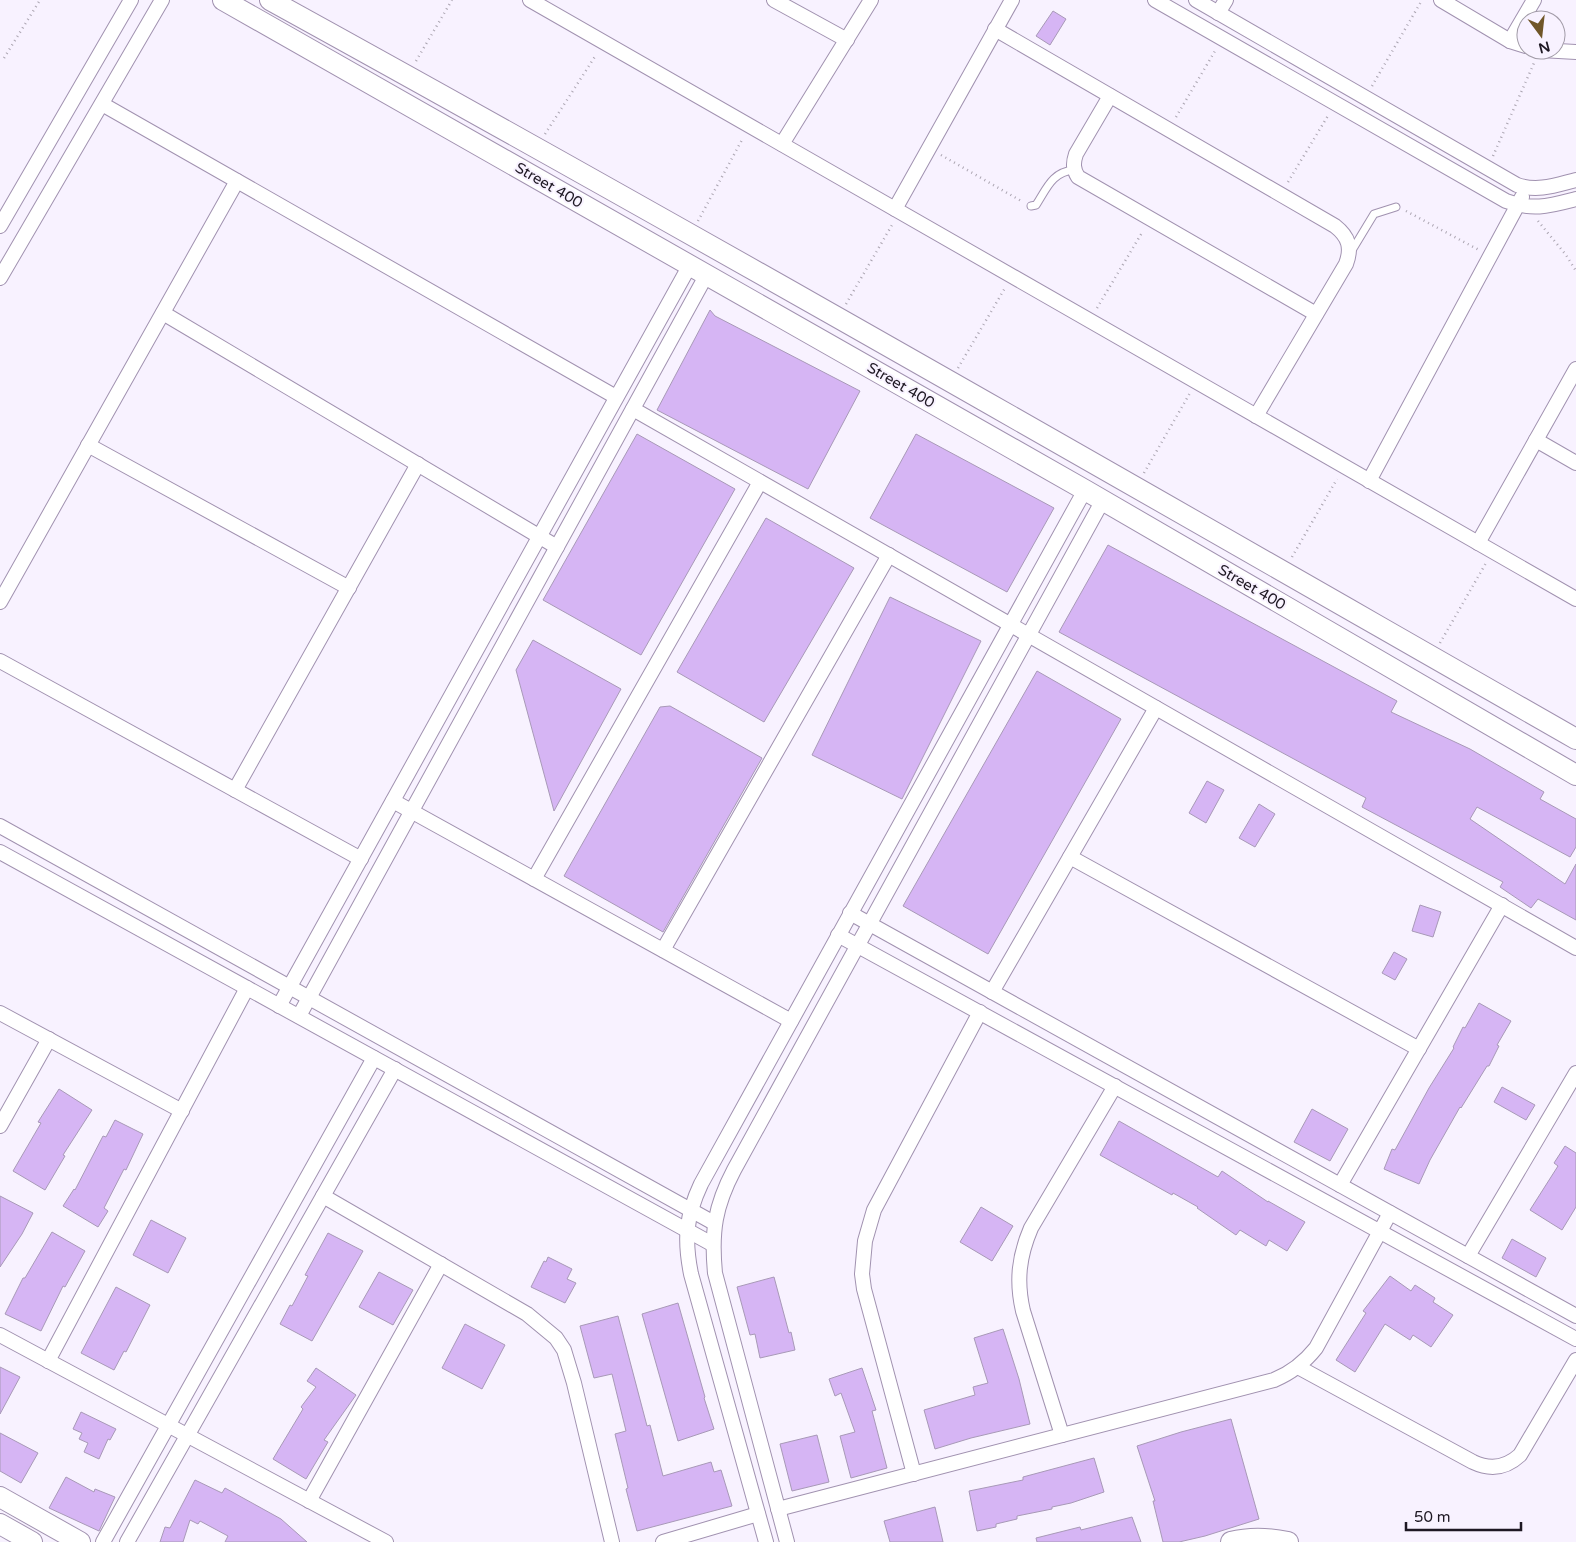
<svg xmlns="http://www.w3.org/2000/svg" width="1576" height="1542" font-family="'Varela Round',sans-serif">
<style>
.building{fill:#d6b5f4;stroke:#a899b7}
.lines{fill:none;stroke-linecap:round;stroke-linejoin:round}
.lane-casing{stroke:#a192b0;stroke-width:9}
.street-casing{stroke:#a192b0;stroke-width:16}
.secondary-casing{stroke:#a192b0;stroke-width:22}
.path{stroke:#aca6b2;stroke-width:2.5;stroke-dasharray:1 4;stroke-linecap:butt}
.lane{stroke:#fff;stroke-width:7}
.street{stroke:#fff;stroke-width:14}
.secondary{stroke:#fff;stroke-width:20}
.labels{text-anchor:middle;stroke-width:4;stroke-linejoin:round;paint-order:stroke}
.street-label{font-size:15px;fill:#1e1823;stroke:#f8f2ff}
</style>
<rect width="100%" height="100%" fill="#f8f2ff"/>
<g class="building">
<polygon points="1053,11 1066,19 1050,45 1036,36"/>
<polygon points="710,310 715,316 860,391 808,489 657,410"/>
<polygon points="637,434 735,489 641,655 543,600"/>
<polygon points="916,434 1054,508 1007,592 870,518"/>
<polygon points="766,518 854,568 764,722 677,672"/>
<polygon points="1108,545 1397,701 1391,712 1470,749 1544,792 1540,799 1576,819 1576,847 1570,857 1477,807 1470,819 1565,884 1576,864 1576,920 1538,899 1531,908 1500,887 1503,882 1362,807 1366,798 1059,632"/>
<polygon points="890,597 981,641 902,799 812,755"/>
<polygon points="533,640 621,689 554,811 516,670"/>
<polygon points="1037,671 1121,719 988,954 903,906"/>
<polygon points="670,706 762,758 663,932 564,876 660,707"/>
<polygon points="1207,781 1224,790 1206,823 1189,813"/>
<polygon points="1259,804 1275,814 1255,847 1239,838"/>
<polygon points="1420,905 1441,912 1433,937 1412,931"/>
<polygon points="1394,952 1407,959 1395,980 1382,973"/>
<polygon points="1479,1003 1511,1021 1497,1045 1499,1046 1489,1066 1487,1066 1461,1108 1460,1107 1430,1160 1419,1184 1384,1169 1392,1149 1395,1150 1429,1088 1454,1048 1453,1047 1463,1027 1465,1028"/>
<polygon points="1502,1087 1535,1105 1526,1120 1494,1102"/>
<polygon points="59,1089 92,1110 63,1155 65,1156 45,1190 13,1171 41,1123 38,1122"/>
<polygon points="1312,1109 1348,1129 1330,1161 1294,1142"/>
<polygon points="115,1120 143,1134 126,1170 124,1169 104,1208 108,1211 98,1227 63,1206 74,1189 75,1190 103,1136 106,1137"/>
<polygon points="1119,1121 1218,1177 1222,1171 1268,1202 1268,1201 1305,1222 1287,1251 1269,1240 1266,1246 1240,1230 1236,1235 1197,1208 1198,1207 1173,1193 1172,1195 1100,1155"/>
<polygon points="1565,1146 1576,1153 1576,1207 1562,1230 1530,1210 1558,1166 1554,1163"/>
<polygon points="0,1196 33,1213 22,1234 0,1267"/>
<polygon points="981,1207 1013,1226 992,1261 960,1242"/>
<polygon points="151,1220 186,1238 168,1273 133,1255"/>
<polygon points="52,1232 85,1251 65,1287 63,1286 41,1331 5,1314 23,1278 25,1278"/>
<polygon points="328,1233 363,1251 312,1341 280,1324 290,1305 292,1306 308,1276 305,1275"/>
<polygon points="1512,1239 1546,1258 1536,1277 1502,1258"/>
<polygon points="548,1257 572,1269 567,1279 576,1283 565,1303 531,1287 544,1261 546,1262"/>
<polygon points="379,1272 413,1290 393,1325 359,1307"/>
<polygon points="1390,1276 1411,1291 1415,1285 1435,1298 1433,1302 1453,1315 1431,1347 1413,1335 1410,1340 1385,1324 1355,1372 1336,1360 1366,1313 1363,1311"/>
<polygon points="774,1277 789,1333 791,1332 795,1350 760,1358 755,1334 750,1335 737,1287"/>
<polygon points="116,1287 150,1305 126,1352 124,1351 114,1370 81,1353"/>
<polygon points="678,1303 705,1397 704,1398 714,1429 678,1441 642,1314"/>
<polygon points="618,1316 647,1426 650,1425 663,1476 711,1462 714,1472 721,1470 732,1506 637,1531 626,1489 628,1488 615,1434 626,1431 612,1374 594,1378 580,1326"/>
<polygon points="465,1324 505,1345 482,1389 442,1368"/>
<polygon points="1003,1329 1019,1379 1030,1424 971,1438 935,1449 924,1410 975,1395 973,1387 988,1383 974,1338"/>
<polygon points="0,1367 20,1377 0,1414"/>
<polygon points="316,1368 356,1395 324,1440 328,1442 306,1479 273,1459 303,1409 301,1407 316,1387 307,1381"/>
<polygon points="862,1368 876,1410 872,1411 887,1468 851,1478 840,1436 855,1432 841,1393 835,1396 829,1379"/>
<polygon points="81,1412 116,1429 110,1440 108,1439 99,1459 84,1452 88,1443 79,1439 82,1433 73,1429"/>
<polygon points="1231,1419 1259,1519 1205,1536 1179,1542 1163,1542 1153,1501 1155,1501 1137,1446 1181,1432"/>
<polygon points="0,1433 38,1453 21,1483 0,1471"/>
<polygon points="817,1435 829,1482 792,1491 780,1444"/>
<polygon points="1094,1458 1104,1492 1071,1503 1052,1507 1052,1509 1017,1516 1017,1519 996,1524 996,1527 977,1531 969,1491 1023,1480 1023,1477"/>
<polygon points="66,1477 94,1492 95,1489 115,1497 99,1531 49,1508"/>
<polygon points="195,1480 222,1493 225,1488 281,1519 307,1542 225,1542 228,1536 200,1521 198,1524 190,1520 183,1542 160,1542 165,1527 170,1528"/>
<polygon points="935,1507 943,1542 890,1542 884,1521"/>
<polygon points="1132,1517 1141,1542 1037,1542 1036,1538 1080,1527 1081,1530"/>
</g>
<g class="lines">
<g class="lane-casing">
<g id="lane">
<path d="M 1031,206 L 1036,205 C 1047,188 1052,172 1074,170"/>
<polyline points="1351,252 1374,214 1396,207"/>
</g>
</g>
<g class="street-casing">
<g id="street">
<polyline points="530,0 1576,599"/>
<polyline points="774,0 847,40"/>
<path d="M 1155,0 L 1506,201 C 1533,211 1549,206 1576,199"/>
<path d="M 1196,0 L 1517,185 C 1538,192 1556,185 1576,180"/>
<polyline points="1441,0 1510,41 1526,46"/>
<polyline points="1218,13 1226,0"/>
<path d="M 995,29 L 1335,226 C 1349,237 1352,248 1346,264 L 1256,416"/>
<polyline points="1510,41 1534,0"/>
<polyline points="1541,50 1576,52"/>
<path d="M 1110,96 L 1076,154 C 1073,163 1073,169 1078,177 L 1316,314"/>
<polyline points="102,104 616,397"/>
<polyline points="782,144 871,0"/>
<polyline points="895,209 1012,0"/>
<polyline points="0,226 131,0"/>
<polyline points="0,278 162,0"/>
<polyline points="163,313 557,547"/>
<polyline points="633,409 1576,948"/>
<polyline points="1536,440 1576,463"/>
<polyline points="88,445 349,588"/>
<polyline points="1369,481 1522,197"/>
<polyline points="1478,543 1576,369"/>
<polyline points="0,602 237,181"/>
<polyline points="0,661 361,859"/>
<polyline points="235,790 418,464"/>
<polyline points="393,801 791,1021"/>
<polyline points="0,826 714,1223"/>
<polyline points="0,852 712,1244"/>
<polyline points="1070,857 1419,1049"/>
<polyline points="534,879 760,482"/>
<polyline points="850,913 1576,1316"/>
<polyline points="838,935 1576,1339"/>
<polyline points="663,950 889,555"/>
<polyline points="992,992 1156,708"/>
<polyline points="279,1006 690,265"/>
<polyline points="0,1013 182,1111"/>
<polyline points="299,1016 707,274"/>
<polyline points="0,1126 49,1039"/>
<polyline points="1340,1185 1502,905"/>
<polyline points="323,1196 527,1314 556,1338 564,1350 574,1383 612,1542"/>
<polyline points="1468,1256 1576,1073"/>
<polyline points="0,1335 386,1542"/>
<polyline points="48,1361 247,988"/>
<path d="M 1298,1367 L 1473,1462 C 1490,1470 1506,1468 1520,1455 L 1576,1360"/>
<path d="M 1062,1435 L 1023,1311 C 1016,1281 1019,1256 1031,1228 L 1115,1086"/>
<polyline points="914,1474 864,1289 862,1274 865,1241 874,1210 980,1012"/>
<polyline points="309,1501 441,1264"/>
<path d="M 778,1509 L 1274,1380 C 1291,1373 1304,1363 1316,1348 L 1390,1213"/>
<polyline points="103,1542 374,1058"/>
<polyline points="127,1542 395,1069"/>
<polyline points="663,1542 758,1514"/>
<path d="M 766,1542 L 691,1274 C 684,1239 686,1216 701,1184 L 1085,490"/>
<path d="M 787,1542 L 715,1273 C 711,1232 715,1206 734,1170 L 1103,500"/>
</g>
</g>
<g class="secondary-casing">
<g id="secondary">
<polyline points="223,0 1085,490 1576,775"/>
<path d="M 270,0 C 708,241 1142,491 1576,739"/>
<polyline points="0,1497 80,1542"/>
<polyline points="0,1524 32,1542"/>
<path d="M 1231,1542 C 1250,1537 1269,1538 1288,1542"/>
</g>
</g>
<g class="path">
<polyline points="4,58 40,0"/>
<polyline points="416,61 452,0"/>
<polyline points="1372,86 1422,0"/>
<polyline points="1176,117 1215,51"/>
<polyline points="545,134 596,55"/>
<polyline points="941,155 1023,202"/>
<polyline points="1493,156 1534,63"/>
<polyline points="1288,182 1329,114"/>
<polyline points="1406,211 1479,250"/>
<polyline points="698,221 743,138"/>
<polyline points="1538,221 1566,255 1576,271"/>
<polyline points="846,304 892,225"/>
<polyline points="1097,308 1143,231"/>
<polyline points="958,368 1005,288"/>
<polyline points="1144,473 1190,393"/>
<polyline points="1292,557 1337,479"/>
<polyline points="1440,643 1486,563"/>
</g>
<use href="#lane" class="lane"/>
<use href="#street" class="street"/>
<use href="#secondary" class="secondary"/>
</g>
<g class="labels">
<g class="street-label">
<text transform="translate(549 185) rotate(30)" y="5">Street 400</text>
<text transform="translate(901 385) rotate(30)" y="5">Street 400</text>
<text transform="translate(1252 587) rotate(30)" y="5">Street 400</text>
</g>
</g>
<g transform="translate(1541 35) rotate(165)"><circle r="24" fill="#f8f2ff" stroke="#a19ba7"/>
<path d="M0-4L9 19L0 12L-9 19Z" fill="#705628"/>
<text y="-8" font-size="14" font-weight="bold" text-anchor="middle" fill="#1e1823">N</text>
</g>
<path d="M1406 1522v8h115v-8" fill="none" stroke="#1e1823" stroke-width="2.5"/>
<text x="1414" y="1522" font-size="15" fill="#1e1823" stroke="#f8f2ff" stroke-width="4" paint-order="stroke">50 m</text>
</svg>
